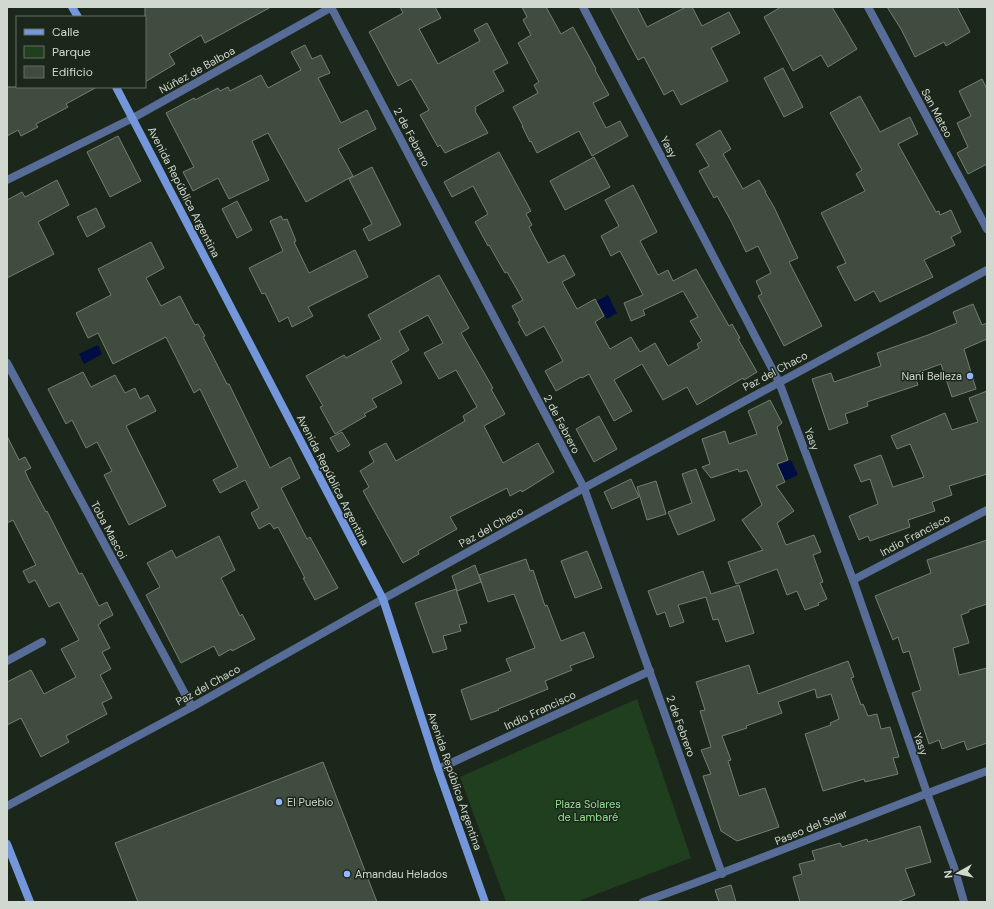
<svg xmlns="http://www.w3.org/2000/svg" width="994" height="909" font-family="'DM Sans',sans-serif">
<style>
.green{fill:#203f1f}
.water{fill:#000d42}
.building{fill:#404c3f;stroke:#727f71}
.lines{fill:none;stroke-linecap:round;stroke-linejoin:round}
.service{stroke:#576d98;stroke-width:8}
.minor{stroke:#576d98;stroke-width:8}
.secondary{stroke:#7497dc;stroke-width:8}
.poi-dot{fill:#94b7fd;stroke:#1c271b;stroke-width:1.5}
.labels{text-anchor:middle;stroke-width:3;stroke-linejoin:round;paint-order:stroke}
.street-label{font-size:11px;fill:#d1d8d0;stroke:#1c271b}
.poi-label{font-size:11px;fill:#d1d8d0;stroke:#1c271b;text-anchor:start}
.park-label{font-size:11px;fill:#94e090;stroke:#1c271b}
</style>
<rect width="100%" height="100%" fill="#1c271b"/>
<polygon class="green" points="637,699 691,858 576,902 506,902 460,777"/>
<g class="water">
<polygon points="608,295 617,313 607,319 597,301"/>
<polygon points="98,345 102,354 84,364 79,354"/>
<polygon points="791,460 798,475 785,481 778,465"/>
</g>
<g class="building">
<polygon points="145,7 271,7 205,43 201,35 169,54 175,64 145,82"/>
<polygon points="400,7 435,7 441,18 419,29 438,64 480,41 474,30 487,23 508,63 493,71 504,91 475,107 476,110 475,111 488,133 445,153 440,145 438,147 420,115 429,110 411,79 398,86 369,32 403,13"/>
<polygon points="522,7 546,7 561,34 573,27 596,69 595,70 609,95 593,103 606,128 620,121 628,136 592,156 579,131 537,153 531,141 530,142 522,126 523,126 513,107 538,93 534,85 539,82 518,43 531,35 523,20 527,17"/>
<polygon points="610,7 637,7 647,27 686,7 692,7 702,26 729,12 740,33 711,48 728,81 681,105 673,90 664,95 644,57 638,60"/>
<polygon points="781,7 832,7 857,49 828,67 821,55 793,71 764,17"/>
<polygon points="887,7 957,7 970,32 946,46 944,42 915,57 901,29"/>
<polygon points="305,45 312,59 321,55 330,73 318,78 341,123 367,110 376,129 338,149 353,176 306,202 268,133 252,141 269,180 229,199 218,178 193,191 183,172 194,167 166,113 194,98 195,100 218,88 220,91 228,87 230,91 261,75 268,88 301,70 291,52"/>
<polygon points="783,68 803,107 784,117 764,78"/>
<polygon points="982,79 987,89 987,164 968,174 957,153 968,147 957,123 971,116 959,91"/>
<polygon points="7,87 97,87 66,104 68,107 36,124 38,127 21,136 18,130 7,136"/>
<polygon points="860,96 880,132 910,117 918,134 898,144 936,212 939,211 940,215 951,210 961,232 951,237 955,245 924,260 933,277 880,302 874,291 855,301 837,267 846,263 821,213 865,191 856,174 862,170 830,113"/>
<polygon points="720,130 731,149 723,154 743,189 759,180 766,192 765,192 774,207 798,258 789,262 822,326 784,346 758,296 762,294 756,281 771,273 758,246 746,252 731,221 717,196 714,198 699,171 709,166 696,144"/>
<polygon points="118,136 141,181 110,197 87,152"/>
<polygon points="499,152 531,211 526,214 532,225 529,227 548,263 564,255 575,275 562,282 577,309 595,299 604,316 595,322 610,349 631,337 640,352 655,343 668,366 699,348 697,344 702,341 690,321 698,317 683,291 643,310 645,315 631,321 624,303 643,295 620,251 611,256 601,236 619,226 605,200 633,185 657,232 640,241 658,275 668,270 673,281 696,269 729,326 732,324 740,338 738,339 757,372 744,380 743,378 697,405 687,387 663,400 642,364 614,380 632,411 614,421 589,374 582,378 581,377 556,391 545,371 563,361 544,326 526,336 518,322 520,321 512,306 523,300 507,272 505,273 489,245 488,246 475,222 488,214 473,186 452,197 444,182"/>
<polygon points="594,157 610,187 565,210 550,181"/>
<polygon points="372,167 401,225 369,241 363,229 372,224 349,179"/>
<polygon points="57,180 69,205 38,222 54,254 7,278 7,200 22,192 25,197"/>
<polygon points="237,201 252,230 237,238 222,209"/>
<polygon points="96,208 105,227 87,237 77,217"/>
<polygon points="281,216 283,220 287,219 296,241 294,242 309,273 355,250 368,277 308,307 313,316 292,327 288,317 279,322 265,293 262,294 249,268 283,251 270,221"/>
<polygon points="151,242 164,268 146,278 161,306 180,296 195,325 198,324 205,336 203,337 227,384 229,384 270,468 290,457 300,478 281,488 307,539 310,537 338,588 315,600 303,578 305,578 278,527 274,529 270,523 259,529 251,513 259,508 245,480 220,493 213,480 238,467 200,389 194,393 166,337 113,364 98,333 88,338 76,313 111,295 98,269"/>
<polygon points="439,275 469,328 461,333 493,388 491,389 505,414 484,426 503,463 538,443 554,472 522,492 521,490 510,496 507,488 450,517 457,529 418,551 419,554 403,563 363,491 369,487 360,471 374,462 369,452 386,443 396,461 465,421 463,416 477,407 456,370 439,379 424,353 443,343 428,315 399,331 409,350 391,361 402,383 372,399 377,407 364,414 366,416 335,434 320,407 323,406 306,376 344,355 346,358 381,339 368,315"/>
<polygon points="973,304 982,325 987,323 987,339 964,349 976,389 952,397 941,364 914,374 918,385 867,402 868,406 845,414 848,423 829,430 812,379 831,373 834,382 881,366 877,353 928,335 957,323 953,312"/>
<polygon points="83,372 91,387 115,375 125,393 135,388 140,399 148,395 156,411 126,426 166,506 129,525 104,475 112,471 97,442 86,448 72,420 66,424 48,389"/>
<polygon points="987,391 987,474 949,486 952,495 932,502 935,511 908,520 910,527 870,541 868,536 859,540 849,516 878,504 870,479 861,482 854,465 881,455 893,487 924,477 910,444 897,449 891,436 945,413 952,430 978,422 969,398"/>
<polygon points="770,400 782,423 777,427 788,460 777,464 785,482 776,486 794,511 777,523 786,545 814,535 821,552 813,555 823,582 820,583 827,599 818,603 819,605 805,610 797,591 787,595 777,569 736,584 728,562 763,550 742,520 762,505 747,470 739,472 738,469 711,478 702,467 710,464 702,439 725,431 729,444 757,434 748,411"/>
<polygon points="599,416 617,449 594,462 576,429"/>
<polygon points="342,432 350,445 338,452 330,438"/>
<polygon points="7,436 19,460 25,457 31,468 25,471 28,478 46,512 47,511 79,574 82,573 99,606 107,602 113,615 100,622 101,623 98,625 110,648 102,652 111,669 100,675 112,698 102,703 107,714 66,736 69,742 41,757 21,718 7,725 7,682 31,670 44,694 76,677 61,649 79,640 59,602 49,607 35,580 29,583 23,571 36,565 13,520 7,523"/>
<polygon points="696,469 715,520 678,535 668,512 692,503 682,474"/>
<polygon points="631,479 639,497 612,509 604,492"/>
<polygon points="656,481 666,514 647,520 637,487"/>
<polygon points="219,536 235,570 221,578 240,616 242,614 255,639 232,651 231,649 219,656 214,646 181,663 146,595 160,587 147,563 172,550 176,558"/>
<polygon points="987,540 987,604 969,610 969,612 961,615 969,643 953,648 959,675 987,668 987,743 967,750 964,741 942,749 939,740 929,744 912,693 921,690 909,651 903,653 898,637 893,640 875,596 931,573 927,560"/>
<polygon points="587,551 602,588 575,598 561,561"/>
<polygon points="526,559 530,571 533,570 545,606 547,605 561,641 584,632 594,657 570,666 572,670 545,681 548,689 498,709 499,710 471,720 461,690 511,671 506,659 535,648 514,594 488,602 479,575"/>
<polygon points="475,565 481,582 457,591 452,576"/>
<polygon points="703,571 711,594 739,585 754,633 726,642 718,619 713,620 706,597 678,605 684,622 670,627 665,612 657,615 648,591"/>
<polygon points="456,589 467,623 459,625 461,631 443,636 447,649 433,653 415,603"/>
<polygon points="848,661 854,677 851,678 861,705 863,704 868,716 877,714 881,729 890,727 899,757 893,758 898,774 865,782 864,779 823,791 805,734 831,725 830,723 839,719 831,694 817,698 815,689 778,702 782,713 746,726 747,728 722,736 731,760 728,761 739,796 765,788 779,827 737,841 721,831 703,776 711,774 701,750 711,747 700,711 705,710 696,682 749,665 758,694"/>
<polygon points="323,762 377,902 138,902 115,843"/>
<polygon points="920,826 931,862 905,869 915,895 897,902 800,902 793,877 802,874 799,864 815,860 812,851 840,843 842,847 867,839 868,842"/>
<polygon points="731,885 736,902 719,902 715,890"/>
</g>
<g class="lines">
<polyline class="service" points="7,661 42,642"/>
<g class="minor">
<polyline points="331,7 584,488 722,874"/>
<polyline points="583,7 779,382 853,580 927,793 954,867 964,902"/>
<polyline points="868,7 987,229"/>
<polyline points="7,180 133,118 332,7"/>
<polyline points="7,363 192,707"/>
<polyline points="853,580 987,510"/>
<polyline points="438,769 650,671"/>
<polyline points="7,806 192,707 383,599 584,488 987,270"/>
<path d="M 643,902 C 759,861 872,813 987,771"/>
</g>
<g class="secondary">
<polyline points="72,7 78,17"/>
<polyline points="116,87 383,599 438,769 485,902"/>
<polyline points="7,844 30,902"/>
</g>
</g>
<g class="poi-dot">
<circle cx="970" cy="376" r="4"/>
<circle cx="279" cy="802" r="4"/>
<circle cx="347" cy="874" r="4"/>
</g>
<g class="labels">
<g class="street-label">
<text transform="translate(197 70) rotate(-29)" y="4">Núñez de Balboa</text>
<text transform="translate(937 113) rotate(62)" y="4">San Mateo</text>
<text transform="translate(412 137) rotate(62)" y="4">2 de Febrero</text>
<text transform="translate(669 147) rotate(62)" y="4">Yasy</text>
<text transform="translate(184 192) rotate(63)" y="4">Avenida República Argentina</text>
<text transform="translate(775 371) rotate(-28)" y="4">Paz del Chaco</text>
<text transform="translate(562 424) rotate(62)" y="4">2 de Febrero</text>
<text transform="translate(812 439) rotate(69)" y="4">Yasy</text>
<text transform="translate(333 480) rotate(63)" y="4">Avenida República Argentina</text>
<text transform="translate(491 527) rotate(-29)" y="4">Paz del Chaco</text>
<text transform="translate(109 530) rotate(62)" y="4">Toba Mascoi</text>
<text transform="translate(915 535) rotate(-28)" y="4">Indio Francisco</text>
<text transform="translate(208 685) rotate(-29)" y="4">Paz del Chaco</text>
<text transform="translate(540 710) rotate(-25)" y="4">Indio Francisco</text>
<text transform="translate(681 726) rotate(70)" y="4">2 de Febrero</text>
<text transform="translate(921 744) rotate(71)" y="4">Yasy</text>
<text transform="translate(455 781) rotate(71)" y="4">Avenida República Argentina</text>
<text transform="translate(811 827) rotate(-22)" y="4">Paseo del Solar</text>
</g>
<g class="poi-label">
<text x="962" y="380" text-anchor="end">Nani Belleza</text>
<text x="287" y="806">El Pueblo</text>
<text x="355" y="878">Amandau Helados</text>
</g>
<g class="park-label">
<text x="588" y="808">Plaza Solares<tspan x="588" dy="13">de Lambaré</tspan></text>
</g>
</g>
<rect width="994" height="909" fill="none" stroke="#d1d8d0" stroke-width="16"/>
<rect x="16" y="16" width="130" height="72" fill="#1c271b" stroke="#646e63"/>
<rect x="24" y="29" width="20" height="6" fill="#7497dc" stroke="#646e63"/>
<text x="52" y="36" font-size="12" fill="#d1d8d0">Calle</text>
<rect x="24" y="46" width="20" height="12" fill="#203f1f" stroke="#646e63"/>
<text x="52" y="56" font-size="12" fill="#d1d8d0">Parque</text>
<rect x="24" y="66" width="20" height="12" fill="#404c3f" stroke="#646e63"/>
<text x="52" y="76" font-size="12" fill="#d1d8d0">Edificio</text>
<g transform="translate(958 873) rotate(262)" stroke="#1c271b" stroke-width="3" paint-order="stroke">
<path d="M0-3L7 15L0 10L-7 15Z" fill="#d1d8d0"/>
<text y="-6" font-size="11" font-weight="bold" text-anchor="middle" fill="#d1d8d0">N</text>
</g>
</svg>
